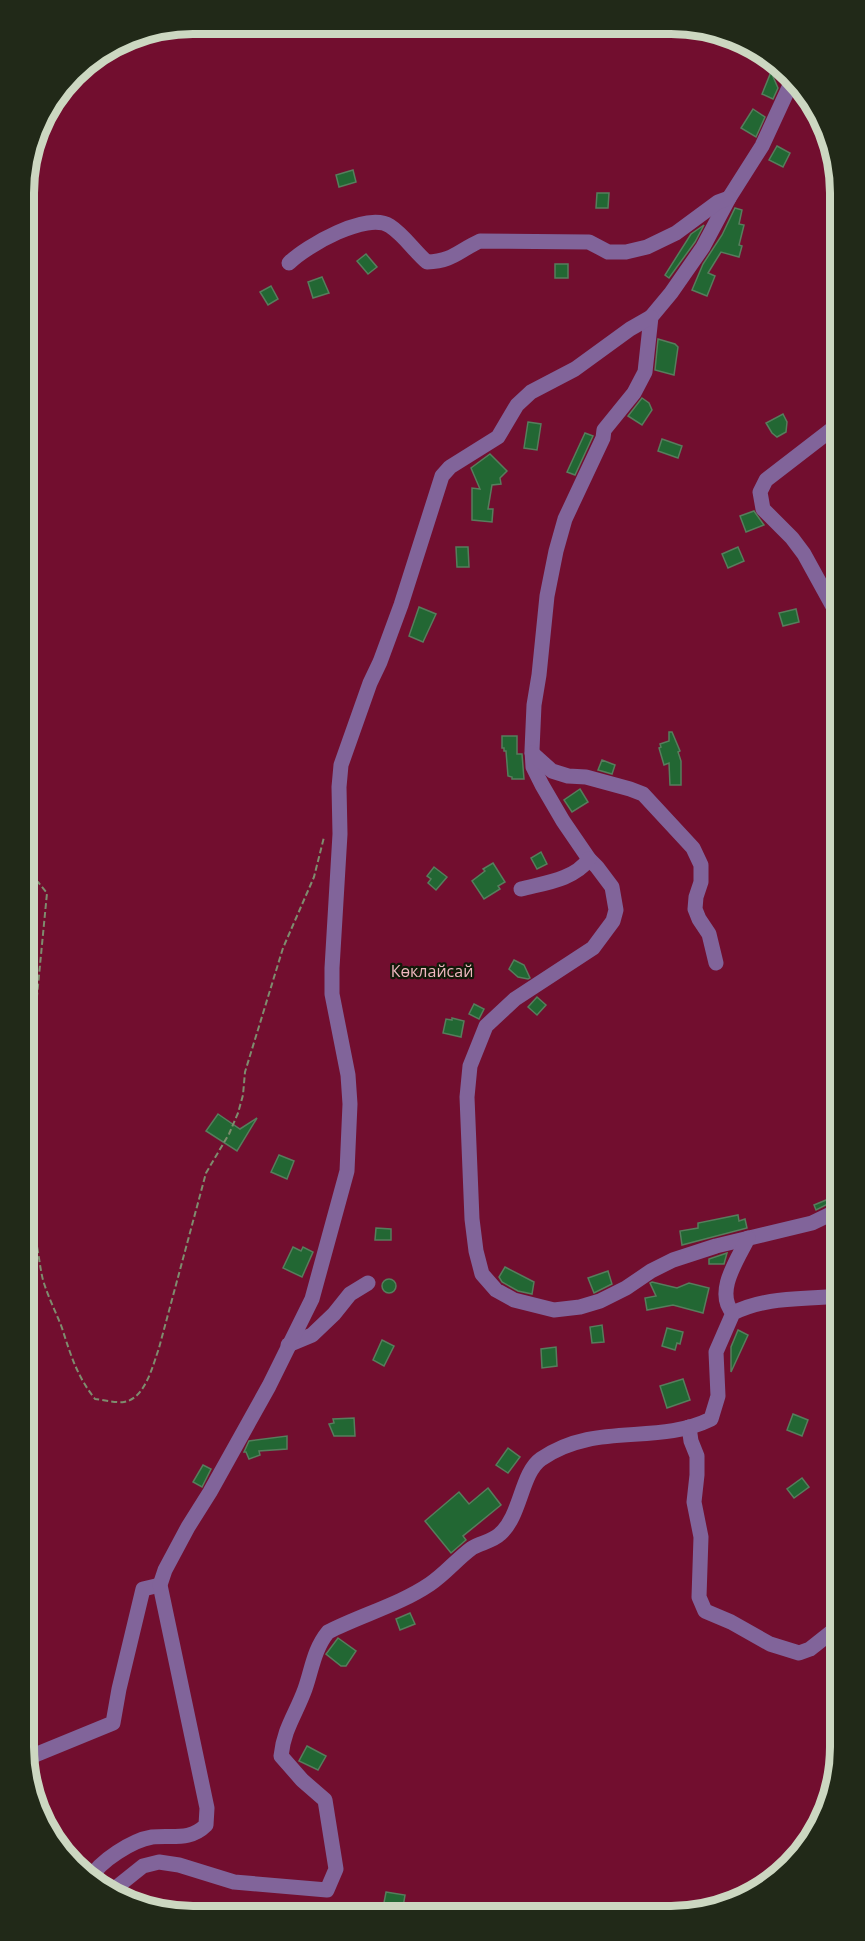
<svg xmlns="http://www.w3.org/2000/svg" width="865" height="1941" font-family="'Open Sans',sans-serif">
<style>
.green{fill:#720e2f}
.building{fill:#226733;stroke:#577d5d;stroke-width:1.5}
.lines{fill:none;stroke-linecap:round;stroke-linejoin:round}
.path{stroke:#7e8c6e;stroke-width:2;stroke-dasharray:6 3;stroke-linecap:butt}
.minor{stroke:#81649a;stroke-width:15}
.labels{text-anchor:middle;stroke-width:4.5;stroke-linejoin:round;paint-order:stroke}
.park-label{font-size:16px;fill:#f0b8c0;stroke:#121a09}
.rim{fill:none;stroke:#ccd7c1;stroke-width:8}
</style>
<rect width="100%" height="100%" fill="#24350d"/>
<polygon class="green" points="194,24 704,27 783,66 835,149 841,1759 806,1851 766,1888 716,1911 161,1914 82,1875 30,1792 24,182 41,119 82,66 129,37"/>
<g class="building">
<polygon points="771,72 778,88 773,99 762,94"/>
<polygon points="753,109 765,117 756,137 741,128"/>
<polygon points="777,146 790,153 783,167 769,160"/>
<polygon points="353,170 356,182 339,187 336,175"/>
<polygon points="597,193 609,193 608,208 596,208"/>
<polygon points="735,208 742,210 739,224 744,225 739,245 742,246 739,257 721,252 708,273 715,276 707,296 692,290 703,264 722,235"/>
<polygon points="704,225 695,242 669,278 665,275 691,234"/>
<polygon points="366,254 377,267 368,274 357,261"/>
<rect x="555" y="264" width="13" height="14"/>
<polygon points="322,277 329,293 313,298 308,282"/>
<polygon points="271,286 278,299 268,305 260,292"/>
<polygon points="658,339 675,344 678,347 674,375 655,370"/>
<polygon points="642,398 649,403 652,410 642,425 628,416"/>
<polygon points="783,414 787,422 786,432 777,437 772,433 766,423"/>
<polygon points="528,422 541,424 537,450 524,448"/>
<polygon points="585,433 593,436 575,475 567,472"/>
<polygon points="662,439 682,446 678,458 658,451"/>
<polygon points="490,454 507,471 500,478 501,484 492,485 488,509 493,509 492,522 472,520 472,488 480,489 471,468"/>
<polygon points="754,511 764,525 746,532 740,516"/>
<polygon points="456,547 468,547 469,567 457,567"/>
<polygon points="738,547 744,561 728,568 722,554"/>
<polygon points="419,607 436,614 423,642 409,636"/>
<polygon points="796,609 799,622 783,626 779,613"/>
<polygon points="669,732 672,732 680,751 678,752 681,761 681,785 670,785 669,763 664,765 659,748 661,747 660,744 669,741"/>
<polygon points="502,736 517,736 517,754 522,754 524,779 512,779 512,777 508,776 506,751 504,751 504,748 502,748"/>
<polygon points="602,760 615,765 612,774 598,770"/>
<polygon points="580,789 588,802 572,812 564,800"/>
<polygon points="541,852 547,864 537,869 531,858"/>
<polygon points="493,863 505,882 498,886 500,889 484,899 472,881 485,871 483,869"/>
<polygon points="434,867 447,877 436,890 428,883 431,879 427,876"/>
<polygon points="514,960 524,965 530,978 528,979 518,977 509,969"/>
<polygon points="537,997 546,1005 537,1015 528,1007"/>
<polygon points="474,1004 484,1009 479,1019 469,1014"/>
<polygon points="452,1018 464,1021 461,1037 443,1033 446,1019 452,1020"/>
<polygon points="218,1114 240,1129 257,1118 237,1151 206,1131"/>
<polygon points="279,1155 294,1161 287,1179 271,1172"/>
<polygon points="826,1200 828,1204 816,1210 814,1205"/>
<polygon points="738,1215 739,1221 745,1219 747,1228 682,1245 680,1231 698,1228 698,1223"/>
<polygon points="376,1228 391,1229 391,1240 375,1240"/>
<polygon points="293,1247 301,1251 303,1247 313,1252 302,1277 283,1268"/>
<polygon points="727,1253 724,1264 709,1264 709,1259"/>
<polygon points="505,1267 534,1282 532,1294 518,1291 502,1282 499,1277"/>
<polygon points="608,1271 612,1284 594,1293 588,1278"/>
<circle cx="389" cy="1286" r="7"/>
<polygon points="652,1282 677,1288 689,1283 709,1288 703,1313 673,1305 647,1310 645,1298 656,1296 650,1283"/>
<polygon points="602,1325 604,1342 592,1343 590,1327"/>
<polygon points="667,1328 683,1332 680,1344 677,1343 675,1350 662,1346"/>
<polygon points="738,1330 748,1335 731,1372 731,1347"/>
<polygon points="382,1340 394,1346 384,1366 373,1360"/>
<polygon points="556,1347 557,1366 542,1368 541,1349"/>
<polygon points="683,1379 690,1400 667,1408 660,1386"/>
<polygon points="793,1414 808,1420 802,1436 787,1430"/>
<polygon points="354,1418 355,1436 334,1436 329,1424 334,1423 333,1419"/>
<polygon points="287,1436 287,1449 259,1451 260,1455 249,1459 246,1452 244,1452 249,1441"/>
<polygon points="508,1448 520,1457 508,1473 496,1465"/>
<polygon points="203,1465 211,1469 202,1487 193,1482"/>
<polygon points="802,1478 809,1487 794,1498 787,1489"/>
<polygon points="488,1488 501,1505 463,1536 466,1540 451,1553 425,1521 459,1492 469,1504"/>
<polygon points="410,1613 415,1624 400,1630 396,1619"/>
<polygon points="338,1638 356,1651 346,1666 341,1666 326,1654"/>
<polygon points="307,1746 326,1756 318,1770 299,1761"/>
<polygon points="386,1892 405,1895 402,1913 382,1913"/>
</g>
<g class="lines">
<g class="path">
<polyline points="27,878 38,882 47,893 37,996 31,1028 31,1050 27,1061"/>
<path d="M 28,1222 C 39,1241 38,1260 43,1280 C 48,1297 56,1312 62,1328 C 71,1356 77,1376 95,1399 C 103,1400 117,1403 124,1402 C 145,1399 153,1365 159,1348 L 206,1173 L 229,1134 L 238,1113 L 243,1095 L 245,1072 L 283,948 L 314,877 L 324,837"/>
</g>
<g class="minor">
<polyline points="792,81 762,146 729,198 703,247 671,293 651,317 645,372 634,393 604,430 603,438 565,519 556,551 547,596 539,675 534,705 532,750 533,767 542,785 563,821 589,859 597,867 612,887 616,910 613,921 593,948 515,999 486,1026 470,1066 467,1097 472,1219 476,1251 482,1274 496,1290 514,1300 554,1310 580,1307 600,1301 626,1288 651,1271 673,1260 716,1246 812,1223 839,1210"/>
<path d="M 289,263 C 306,246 367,211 390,226 C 404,235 415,252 427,262 C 453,261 458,251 480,241 L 589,242 L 608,252 L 626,252 L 647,247 L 676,233 L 718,202 L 729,198"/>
<polyline points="836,426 766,480 760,492 763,509 792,538 804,554 837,614"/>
<polyline points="532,753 552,771 568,776 586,777 630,789 643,794 693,848 701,865 701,882 696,897 695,909 699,919 709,934 716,963"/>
<path d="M 521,889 C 544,883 574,880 589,859"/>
<path d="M 733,1313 C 714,1292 738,1259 748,1238"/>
<polyline points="288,1345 312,1335 334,1314 350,1294 368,1283"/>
<polyline points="689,1427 691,1441 697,1456 697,1475 694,1502 701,1537 699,1597 705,1611 731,1622 770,1644 799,1653 810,1649 834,1630 840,1631"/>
<polyline points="30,1757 113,1723 119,1689 143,1589 160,1585"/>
<path d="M 90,1879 C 99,1861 133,1840 152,1837 C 173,1835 190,1841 206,1825 L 207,1808 L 160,1585 L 165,1570 L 188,1527 L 210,1492 L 269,1386 L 312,1299 L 347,1171 L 350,1104 L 348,1075 L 332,994 L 332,968 L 340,834 L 339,787 L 341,765 L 370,683 L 380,662 L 401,605 L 442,476 L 450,467 L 498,437 L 517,405 L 531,392 L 575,369 L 630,329 L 651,317"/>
<path d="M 113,1890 L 143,1866 L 159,1862 L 179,1865 L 234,1882 L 327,1890 L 336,1869 L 325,1800 L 302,1780 L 281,1756 C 284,1728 296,1714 305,1689 C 312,1669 314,1649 328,1632 C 361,1615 399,1605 430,1584 C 445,1574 457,1559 472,1548 C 480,1543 493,1541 500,1534 C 521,1516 521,1473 541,1459 C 596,1421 656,1446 711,1419 L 718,1396 L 716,1352 L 733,1313 C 768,1296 801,1300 839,1296"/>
</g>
</g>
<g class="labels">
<g class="park-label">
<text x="432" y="977">Көклайсай</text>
</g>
</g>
<path d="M0 0H865V1941H0ZM193 34H671A159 159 0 0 1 830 193V1747A159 159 0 0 1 671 1906H193A159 159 0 0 1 34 1747V193A159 159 0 0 1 193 34Z" fill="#212918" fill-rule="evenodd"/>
<path class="rim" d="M193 34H671A159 159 0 0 1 830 193V1747A159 159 0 0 1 671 1906H193A159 159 0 0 1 34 1747V193A159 159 0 0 1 193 34Z"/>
</svg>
